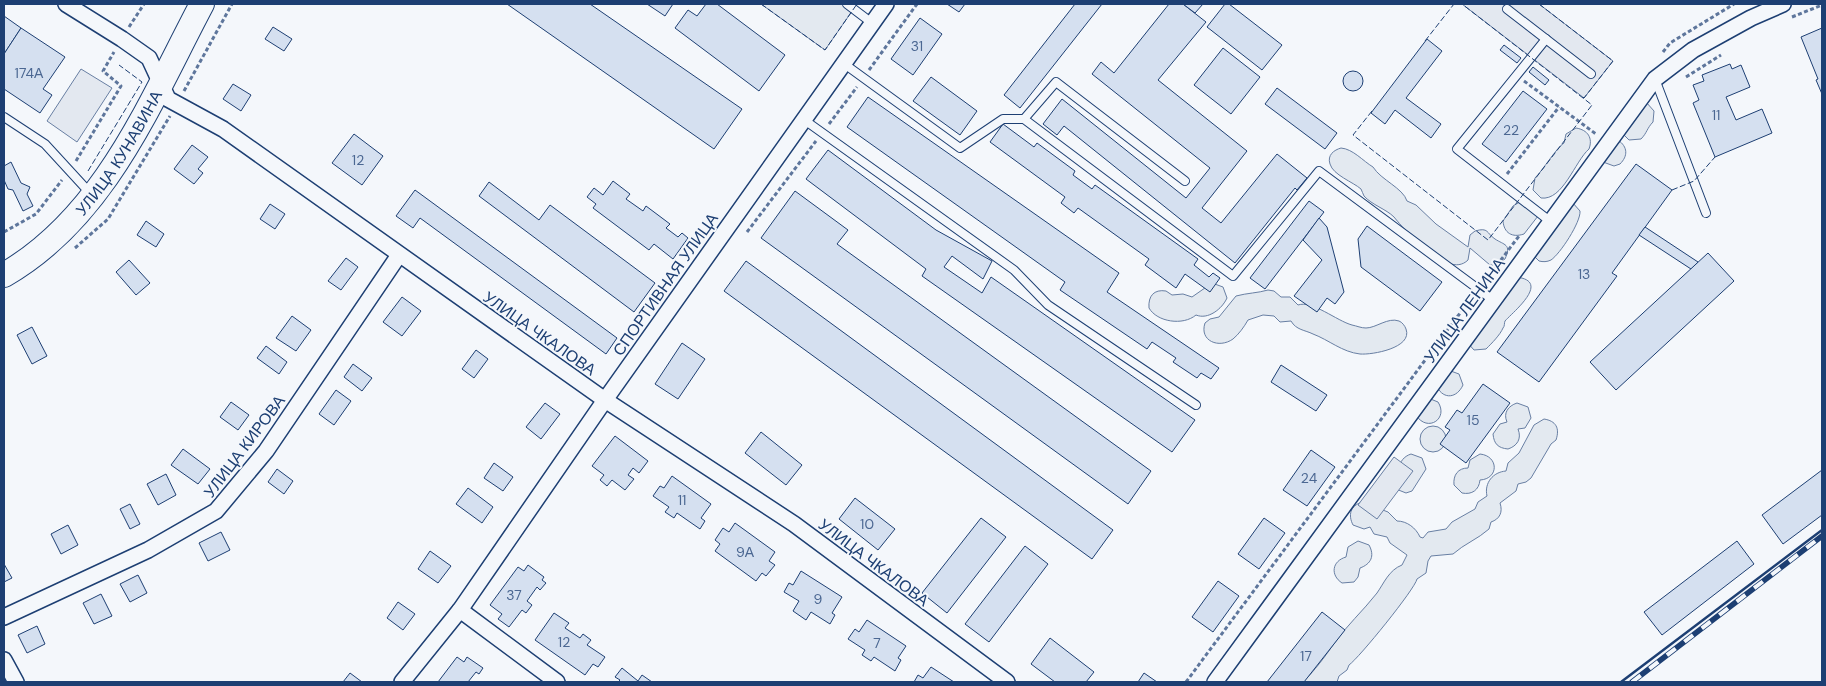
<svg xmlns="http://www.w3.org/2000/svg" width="1826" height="686" font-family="'DM Sans',sans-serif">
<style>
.green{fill:#e3e9f0;stroke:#687fa3}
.parking{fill:#e3e8f0;stroke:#687fa3}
.building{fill:#d5e0f0;stroke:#1d3f73}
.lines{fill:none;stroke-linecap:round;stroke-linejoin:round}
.lane-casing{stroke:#1d3f73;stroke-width:10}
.street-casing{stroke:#1d3f73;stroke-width:18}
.primary-casing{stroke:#1d3f73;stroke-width:26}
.path{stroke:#5e769c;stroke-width:3;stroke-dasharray:4 2.5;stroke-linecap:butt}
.lane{stroke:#f4f7fb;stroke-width:8}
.street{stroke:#f4f7fb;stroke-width:15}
.primary{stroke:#f4f7fb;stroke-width:24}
.rail-casing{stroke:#1d3f73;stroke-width:5.5}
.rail{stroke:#f4f7fb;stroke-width:4;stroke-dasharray:11;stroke-linecap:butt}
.fence{stroke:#1d3f73;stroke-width:1;stroke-dasharray:6 2.5;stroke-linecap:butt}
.wall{stroke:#1d3f73;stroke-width:2.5}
.labels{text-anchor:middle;stroke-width:4;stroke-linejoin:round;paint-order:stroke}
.number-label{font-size:14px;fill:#4b6792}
.street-label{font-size:16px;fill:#1d3f73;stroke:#f4f7fb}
</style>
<rect width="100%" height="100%" fill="#f4f7fb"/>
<g class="green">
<polygon points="761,4 857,4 825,50"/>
<path d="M 1646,102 L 1654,111 L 1653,122 C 1647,128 1647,133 1641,139 L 1629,140 L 1621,132 Z"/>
<path d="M 1576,128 C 1588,130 1593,138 1589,149 C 1575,161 1563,201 1541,198 L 1533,190 L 1535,178 C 1543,170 1557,147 1564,143 L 1566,134 Z"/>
<path d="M 1618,140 C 1628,147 1628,156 1620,164 L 1614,166 L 1603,162 Z"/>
<path d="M 1341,148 C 1353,149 1363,161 1373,167 C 1381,180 1403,188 1407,201 L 1416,205 L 1436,224 L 1468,247 L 1470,235 L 1475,231 C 1489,227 1486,233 1495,239 C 1504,245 1512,244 1505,259 L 1496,265 L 1490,265 L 1470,248 L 1468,260 C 1457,271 1440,261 1433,250 C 1421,248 1402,227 1394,217 C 1386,209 1372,205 1364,196 C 1363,194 1362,191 1361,189 C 1353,182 1333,175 1330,164 C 1327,155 1334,150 1341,148 Z"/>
<path d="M 1523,200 L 1538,216 L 1524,234 C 1512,238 1504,233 1503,221 L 1513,206 Z"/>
<path d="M 1572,202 L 1580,211 C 1581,222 1560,254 1551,260 C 1547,262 1543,262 1539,261 L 1531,253 Z"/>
<path d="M 1516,277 C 1552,281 1513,312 1505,321 C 1504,323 1505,326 1503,328 C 1500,335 1492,343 1486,349 L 1474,350 L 1466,341 Z"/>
<path d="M 1212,283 L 1223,287 L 1227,298 C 1222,309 1208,320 1196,315 C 1183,326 1157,322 1149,308 C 1148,296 1154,289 1166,291 L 1172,295 L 1183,294 L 1192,297 Z"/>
<path d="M 1268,290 L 1274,291 L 1281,297 L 1290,297 L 1298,305 C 1312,300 1337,321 1352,325 C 1357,326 1361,328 1366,328 C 1376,328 1388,317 1399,321 C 1402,322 1405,326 1406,329 C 1413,348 1372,355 1360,354 C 1342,352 1329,340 1313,334 C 1305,330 1296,330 1291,321 L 1280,322 L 1274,316 L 1263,315 L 1248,320 C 1244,327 1239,334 1233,339 C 1219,349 1199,341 1205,323 L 1210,319 L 1219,317 L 1236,296 C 1247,293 1258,293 1268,290 Z"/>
<path d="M 1448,370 L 1459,374 L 1463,385 C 1457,398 1444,400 1437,387 Z"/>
<path d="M 1428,398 L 1438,402 C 1449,419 1427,433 1416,415 Z"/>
<path d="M 1517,403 L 1528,407 L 1531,418 L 1525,428 L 1518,429 C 1522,439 1517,446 1508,449 C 1498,448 1494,444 1493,434 L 1500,424 L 1507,422 C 1503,413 1508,406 1517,403 Z"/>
<path d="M 1544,419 C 1556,421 1560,428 1556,440 L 1551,444 L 1531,478 L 1526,482 L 1518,484 L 1516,491 L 1500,503 C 1503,512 1500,519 1491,522 L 1489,529 C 1478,539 1464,544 1453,554 L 1431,556 L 1428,561 L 1426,573 L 1417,579 C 1415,589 1359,658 1349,665 L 1347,670 L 1339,676 L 1337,682 L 1303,682 C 1315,670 1324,658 1333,645 C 1346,626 1363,611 1377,593 C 1384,583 1389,570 1402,565 L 1407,555 L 1390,543 L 1387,537 L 1374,534 L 1370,527 L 1364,529 L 1353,525 C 1348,515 1350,506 1362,502 L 1388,512 L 1397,521 C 1407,521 1416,528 1420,537 L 1423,538 L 1428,532 L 1446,529 L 1452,522 L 1475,509 L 1478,502 L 1487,496 C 1484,483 1493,472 1506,471 L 1508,463 L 1519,453 L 1534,425 Z"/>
<circle cx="1433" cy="439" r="13"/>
<path d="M 1411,454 L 1422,458 L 1426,469 L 1412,491 L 1406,493 L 1396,489 C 1398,475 1396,459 1411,454 Z"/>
<path d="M 1480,454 C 1499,456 1499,479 1480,480 C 1479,490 1472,495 1462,493 L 1454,485 C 1453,475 1458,468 1468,468 L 1470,460 Z"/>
<path d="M 1358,541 L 1369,545 C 1375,556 1371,564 1360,568 L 1358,577 L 1354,582 L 1342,583 C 1330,575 1332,561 1346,557 L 1348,547 Z"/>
</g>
<g class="parking">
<polygon points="1462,4 1539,4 1613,61 1584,98"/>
<polygon points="81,69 112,88 77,142 47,121"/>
<polygon points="1394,457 1413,471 1377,519 1358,505"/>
</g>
<g class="building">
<polygon points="507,4 590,4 742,109 714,149"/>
<polygon points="647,4 673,4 665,16"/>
<polygon points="706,4 717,4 785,55 759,91 675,28 688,10 697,16"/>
<polygon points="947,4 965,4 959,12"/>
<polygon points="1075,4 1102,4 1020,108 1004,95"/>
<polygon points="1169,4 1183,4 1206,22 1158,80 1247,151 1202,208 1221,223 1277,154 1307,178 1297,190 1295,188 1235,263 1064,126 1057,135 1043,124 1062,99 1186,198 1210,168 1092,74 1101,62 1114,73"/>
<polygon points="1183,4 1203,4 1195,13"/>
<polygon points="1225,4 1229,4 1282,45 1262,70 1207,27"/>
<polygon points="4,16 21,28 4,54"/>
<polygon points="920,18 942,34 913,75 891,59"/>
<polygon points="273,27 292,39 284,51 265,39"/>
<polygon points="21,28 65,57 43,89 52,95 40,113 4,89 4,54"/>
<polygon points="1822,28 1822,94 1816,80 1818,79 1801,37"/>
<polygon points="1427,39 1442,51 1406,98 1441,124 1431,138 1395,110 1385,124 1371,113"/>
<polygon points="1504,45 1521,58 1517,63 1500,50"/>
<polygon points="1223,48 1260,77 1231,114 1194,85"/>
<polygon points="1730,64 1732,69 1741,65 1750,87 1726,97 1736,120 1762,109 1772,133 1715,157 1693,103 1699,100 1693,85 1704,81 1702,75"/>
<polygon points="1533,67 1549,80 1545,85 1529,72"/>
<circle cx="1353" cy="81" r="10"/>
<polygon points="931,77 977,111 960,135 913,101"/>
<polygon points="233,84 251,95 241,111 223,99"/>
<polygon points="1277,88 1337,133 1325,149 1265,104"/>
<polygon points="1523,91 1547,109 1506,162 1482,144"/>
<polygon points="868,97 1119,273 1107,292 1219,368 1211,379 1201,373 1197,378 1173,362 1176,358 1152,342 1147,349 1060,290 1065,282 847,127"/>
<polygon points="1003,124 1034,147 1037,143 1075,171 1073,175 1092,189 1095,185 1198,259 1194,265 1209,277 1213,273 1220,278 1210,292 1185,274 1176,288 1145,265 1149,259 1078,208 1074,213 1061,203 1065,197 990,142"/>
<polygon points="354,134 383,156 362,185 332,163"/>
<polygon points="192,145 208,157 198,169 203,173 194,184 174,169"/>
<polygon points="828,150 936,230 992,261 983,279 952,256 944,267 982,293 991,277 1195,420 1172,452 922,276 926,269 806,179"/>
<polygon points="11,162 21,183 30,187 27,194 33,206 23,211 13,190 8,189 4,180 4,166"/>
<polygon points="1636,164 1672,190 1612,273 1617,276 1539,382 1497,352"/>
<polygon points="613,181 630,194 626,199 643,211 646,206 670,224 666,228 678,237 682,233 688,238 673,259 654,244 649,250 593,208 596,204 587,197 594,188 603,195"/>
<polygon points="489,182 539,220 550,205 655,283 634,312 479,196"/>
<polygon points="415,190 617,338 606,354 420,218 413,228 396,216"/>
<polygon points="795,191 848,230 837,244 1151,471 1128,504 761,238"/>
<polygon points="1309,201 1324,212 1265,289 1250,278"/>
<polygon points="270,204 285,214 275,229 260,219"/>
<polygon points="1319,218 1327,227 1344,292 1335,304 1327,298 1317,312 1294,296 1322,260 1303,240"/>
<polygon points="146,221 164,234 156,247 137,235"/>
<polygon points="1367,226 1442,282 1420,311 1361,267 1358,239"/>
<polygon points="1645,227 1698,262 1691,269 1639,235"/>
<polygon points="1708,253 1734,281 1616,390 1590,362"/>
<polygon points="346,258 358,267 341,290 328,281"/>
<polygon points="129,260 150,283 136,295 116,272"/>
<polygon points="746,261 1113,530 1092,559 724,291"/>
<polygon points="402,297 421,311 402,336 383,322"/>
<polygon points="292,316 311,330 296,351 276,338"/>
<polygon points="32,327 47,356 32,364 17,335"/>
<polygon points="682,343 705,359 678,399 655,384"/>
<polygon points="266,346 287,362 279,374 257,358"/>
<polygon points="476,350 488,359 474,378 462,369"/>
<polygon points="353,364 372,378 362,391 344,377"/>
<polygon points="1281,365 1327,395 1316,411 1271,382"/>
<polygon points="1483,384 1510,403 1466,463 1440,444 1450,430 1445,427 1457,410 1462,413"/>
<polygon points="336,390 351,401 334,425 319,414"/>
<polygon points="231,402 249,415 238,430 220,417"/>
<polygon points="545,403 560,414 541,439 526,427"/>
<polygon points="761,432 802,465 786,485 745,453"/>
<polygon points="615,436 648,461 639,473 633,468 628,475 634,479 625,490 612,480 607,486 600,480 604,475 592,466"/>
<polygon points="183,449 210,469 198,484 171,465"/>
<polygon points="1311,450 1335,467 1307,506 1283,490"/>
<polygon points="494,463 513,477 503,491 484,478"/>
<polygon points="277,469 293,481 284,494 268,482"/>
<polygon points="1822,470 1822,515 1783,544 1762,515"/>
<polygon points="166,474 176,495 158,505 147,484"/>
<polygon points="672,476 711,504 701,518 705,521 700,529 677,513 674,518 665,512 669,507 653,496 660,486 664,488"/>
<polygon points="468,488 493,507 482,523 456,504"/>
<polygon points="855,498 895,529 878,550 839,519"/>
<polygon points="130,504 140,524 130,529 120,509"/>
<polygon points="981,518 1006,537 947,613 922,593"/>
<polygon points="1264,518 1285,533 1259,569 1238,554"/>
<polygon points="735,523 775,552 769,561 775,565 766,576 762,573 756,581 715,551 720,544 715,540 723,528 729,532"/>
<polygon points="68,525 78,545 61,554 51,534"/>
<polygon points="221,532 230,550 208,561 199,543"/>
<polygon points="1737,541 1754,564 1662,635 1644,612"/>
<polygon points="1025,546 1048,564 989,642 965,624"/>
<polygon points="430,551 451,566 438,583 418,569"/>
<polygon points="4,564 12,578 4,582"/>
<polygon points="528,565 544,577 542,580 546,583 540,590 537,587 527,601 532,605 526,613 522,610 509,627 498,619 502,614 490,605 518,567 524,571"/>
<polygon points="801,571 842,597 832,613 835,615 830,624 811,612 806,620 793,611 799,601 784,592 789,583 793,585"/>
<polygon points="138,575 147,593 130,602 120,584"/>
<polygon points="1218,581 1239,596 1213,632 1192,617"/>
<polygon points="101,594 112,616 94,624 83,603"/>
<polygon points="398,602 415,614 403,630 387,618"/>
<polygon points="1322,612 1345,630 1304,682 1267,682"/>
<polygon points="554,613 569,623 565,628 580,638 583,634 591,640 587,645 605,657 598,667 593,664 585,675 535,640"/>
<polygon points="867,620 906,646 898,658 901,660 895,671 874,657 871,661 862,655 865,650 848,639 855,629 859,632"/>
<polygon points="37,626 45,644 27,653 18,635"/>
<polygon points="1050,638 1094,672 1086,682 1055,682 1031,664"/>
<polygon points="457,657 464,662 467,657 483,668 479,674 476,672 468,682 438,682"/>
<polygon points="931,667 954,682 914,682 918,675 923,678"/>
<polygon points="622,668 638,681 642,675 652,682 618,682 620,680 615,677"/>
<polygon points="350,673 362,682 343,682"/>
<polygon points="1144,673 1157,682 1138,682"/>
</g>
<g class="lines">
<g class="lane-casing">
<g id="lane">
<polyline points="847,4 872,23"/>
<polyline points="1507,9 1591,74"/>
<polyline points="1546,39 1457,149 1551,222"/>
<polyline points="843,63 960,148 1003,119 1024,119 1056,82 1185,181"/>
<polyline points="1655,79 1706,213"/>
<polyline points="4,117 45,144 90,193"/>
<polyline points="803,119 1014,270 1048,305 1196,405"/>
<polyline points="1024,119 1233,276 1319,171 1493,300"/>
</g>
</g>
<g class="street-casing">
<g id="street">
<polyline points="66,4 122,39 149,58 168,99 223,129 605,400 794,524 1007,682"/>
<polyline points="460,610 557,682"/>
<polyline points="4,617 148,550 216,511 266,451 399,255"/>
<polyline points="4,660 16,682"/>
<polyline points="402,682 460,610 605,400 886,4"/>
<polyline points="1215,682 1655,79 1693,50 1751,18 1783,4"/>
</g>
</g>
<g class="primary-casing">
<g id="primary">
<path id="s1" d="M 4,275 C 105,217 150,102 202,4"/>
</g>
</g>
<g class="path">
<polyline points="1792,17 1822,5"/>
<polyline points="129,27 144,4"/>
<polyline points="1663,52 1670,43 1734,4"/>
<polyline points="869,70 917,4"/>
<polyline points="1686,77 1721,55"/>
<polyline points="1524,81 1596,134"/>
<polyline points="184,91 232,4"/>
<polyline points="829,124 857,87"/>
<polyline points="76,161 121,86 103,71 114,52"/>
<polyline points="1507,174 1559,107"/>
<polyline points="4,232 36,214 62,180"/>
<polyline points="747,232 816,141"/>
<polyline points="75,248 108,219 170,116"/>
<polyline points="1485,281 1519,236"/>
<polyline points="1186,682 1472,297"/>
</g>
<use href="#lane" class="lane"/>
<use href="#street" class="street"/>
<use href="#primary" class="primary"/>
<g class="rail-casing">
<polyline id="rail" points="1632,682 1822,536"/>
</g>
<use href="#rail" class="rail"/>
<g class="fence">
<polyline points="761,4 825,50 857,4"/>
<polyline points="1539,4 1613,61 1584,98 1583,97"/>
<polyline points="1425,41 1454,4"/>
<polyline points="1372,111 1353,135 1488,240 1592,105 1462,4"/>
<polyline points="88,171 142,82 119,65"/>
<polyline points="1672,190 1694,181 1715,157"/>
</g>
<polyline class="wall" points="1621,682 1822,530"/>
</g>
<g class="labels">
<g class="number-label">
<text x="917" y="51">31</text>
<text x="29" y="78">174А</text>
<text x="1716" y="120">11</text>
<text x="1511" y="135">22</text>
<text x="358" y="165">12</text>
<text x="1584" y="279">13</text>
<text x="1473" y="425">15</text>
<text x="1309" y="483">24</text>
<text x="682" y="505">11</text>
<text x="867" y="529">10</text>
<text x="745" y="557">9А</text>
<text x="514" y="600">37</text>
<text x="818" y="604">9</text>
<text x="564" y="647">12</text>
<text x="877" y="648">7</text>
<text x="1306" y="661">17</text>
</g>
<g class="street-label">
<text dy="6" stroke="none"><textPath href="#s1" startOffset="170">УЛИЦА КУНАВИНА</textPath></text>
<text transform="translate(665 284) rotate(-55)" y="6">СПОРТИВНАЯ УЛИЦА</text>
<text transform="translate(1464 310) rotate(-54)" y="6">УЛИЦА ЛЕНИНА</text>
<text transform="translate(540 333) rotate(35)" y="6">УЛИЦА ЧКАЛОВА</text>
<text transform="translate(244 446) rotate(-53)" y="6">УЛИЦА КИРОВА</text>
<text transform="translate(874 562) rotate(37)" y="6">УЛИЦА ЧКАЛОВА</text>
</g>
</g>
<rect width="1826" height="686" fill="none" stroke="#1d3f73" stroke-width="10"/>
</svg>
